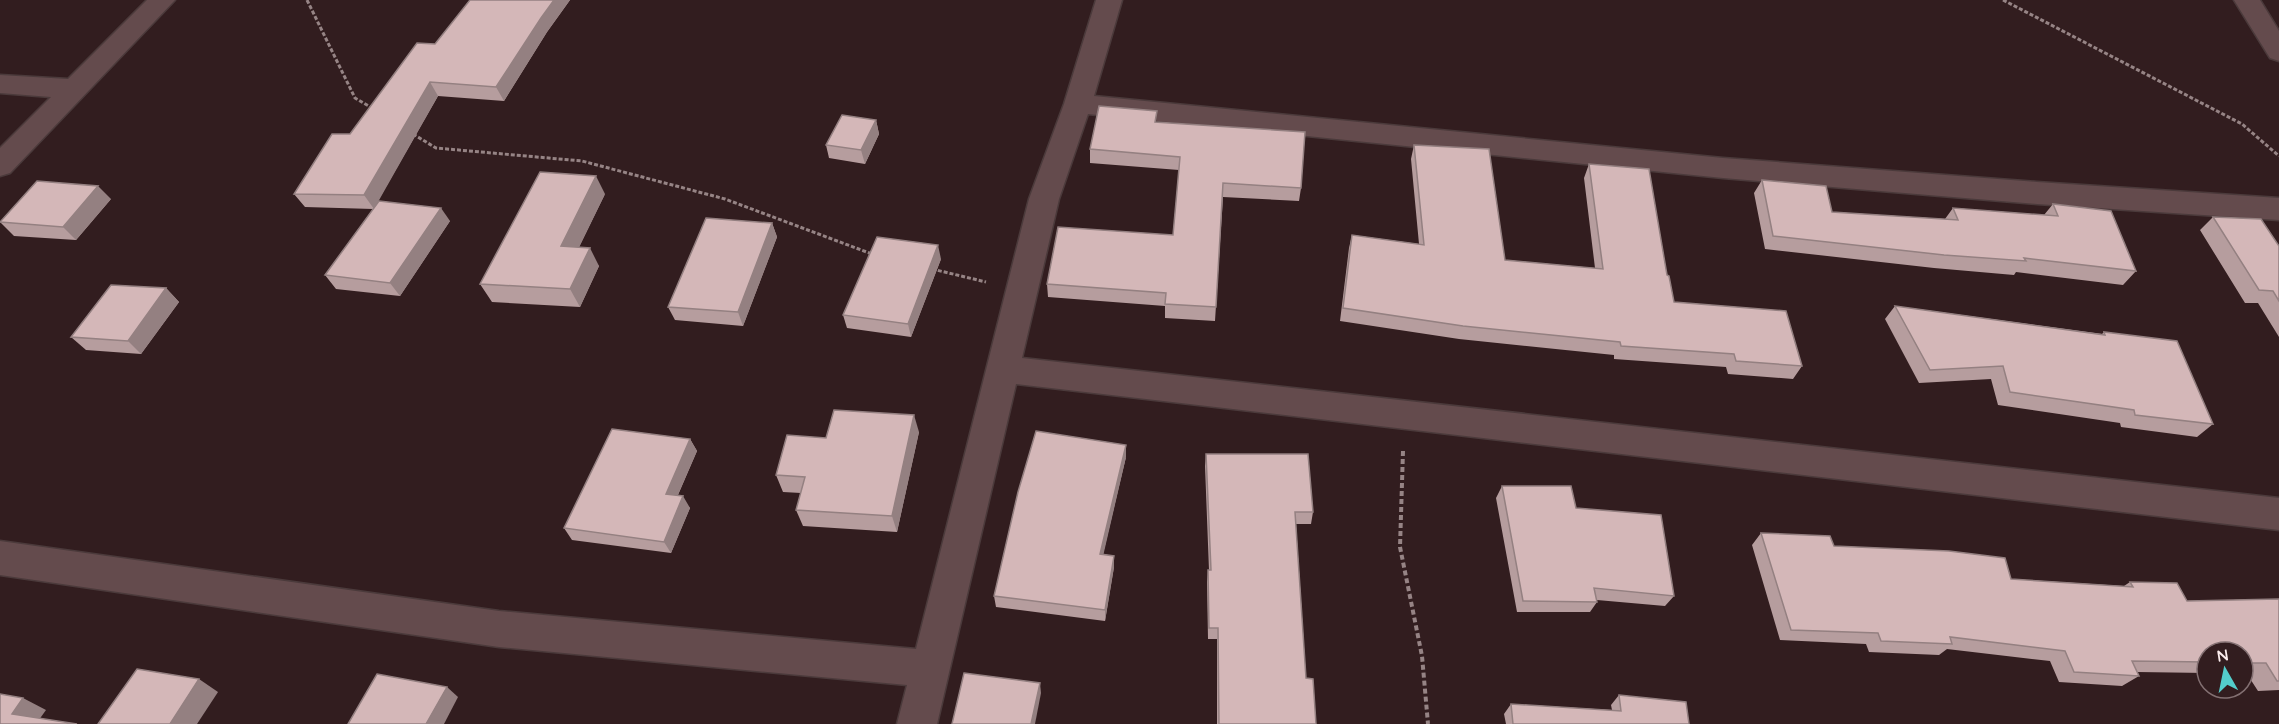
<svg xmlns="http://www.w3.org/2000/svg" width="2279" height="724" font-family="Quicksand,sans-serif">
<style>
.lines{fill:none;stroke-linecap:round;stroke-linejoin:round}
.street-casing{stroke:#4b3a3b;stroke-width:3}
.path-far1{stroke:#968485;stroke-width:3;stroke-dasharray:4 2;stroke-linecap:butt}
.path{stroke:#968485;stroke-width:4;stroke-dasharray:5 3;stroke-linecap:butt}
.street{fill:#644b4d;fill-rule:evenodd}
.wall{fill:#b69d9e}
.shaded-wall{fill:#948081}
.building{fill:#d4b7b8;stroke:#948081;stroke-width:1.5}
</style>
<rect width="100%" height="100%" fill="#321d1f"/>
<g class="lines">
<g class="street-casing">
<g id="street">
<polygon points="147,0 175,0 10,173 0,176 0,148 51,97 0,93 0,75 68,79"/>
<polygon points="1096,0 1122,0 1094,96 1723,158 2037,182 2279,198 2279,220 2037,204 1723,178 1088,114 1059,199 1022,358 2279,498 2279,530 1016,384 937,724 897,724 907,685 499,647 0,575 0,541 499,611 916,649 1029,199 1064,104"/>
<polygon points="2234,0 2260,0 2279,31 2279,61 2270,58"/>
</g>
</g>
<g class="path-far1">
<polyline points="307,0 355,98 374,109"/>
<polyline points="2003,0 2242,124 2279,156"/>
<polyline points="413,134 436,148 582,161 725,199 872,254"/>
<polyline points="932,269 986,282"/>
</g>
<polyline class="path" points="1403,451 1400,547 1422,656 1428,724"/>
<use href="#street" class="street"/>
</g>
<g class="wall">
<polygon points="470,0 570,0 547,32 504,101 438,96 375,206 450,221 400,296 336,289 325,275 373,209 305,207 294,194 435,44"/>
<polygon points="876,120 879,134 865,164 829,158 826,145"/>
<polygon points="1156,122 1301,188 1299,201 1223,197 1215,321 1165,318 1165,306 1048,297 1047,284 1173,235 1179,170 1090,163 1090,149"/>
<polygon points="1414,145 1505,260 1595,268 1584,178 1589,164 1667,275 1674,302 1802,366 1793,379 1728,374 1726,367 1614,359 1614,355 1459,339 1340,321 1349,248 1352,235 1419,244 1411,159"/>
<polygon points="1762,180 1832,212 1945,219 1953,208 2044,215 2053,204 2136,271 2123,285 2016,272 2014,275 1934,268 1765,249 1754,193"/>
<polygon points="605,194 579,247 599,266 580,307 492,302 480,284"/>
<polygon points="111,199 76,240 14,236 0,222"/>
<polygon points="2213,217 2279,246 2279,337 2258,303 2245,303 2200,230"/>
<polygon points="772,223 777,237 743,326 675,320 668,307"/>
<polygon points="941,259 911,337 847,328 843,315"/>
<polygon points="166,288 179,302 141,354 86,350 71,337"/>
<polygon points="1895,306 2102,334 2104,332 2213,424 2197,437 2121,427 2120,423 1998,405 1991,379 1919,383 1885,319"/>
<polygon points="919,432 897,532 803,526 796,510 801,493 783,492 776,475 826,438"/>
<polygon points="690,439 697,451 678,495 690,508 671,553 572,540 564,528"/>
<polygon points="1206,454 1313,512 1311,524 1296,524 1306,678 1316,724 1217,724 1217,639 1208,639 1207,582 1208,570 1209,570 1205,466"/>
<polygon points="1126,457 1103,554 1114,556 1114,567 1105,621 996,607 994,596"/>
<polygon points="1502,486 1576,508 1674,596 1665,606 1597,600 1597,602 1590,612 1517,612 1496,498"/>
<polygon points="1761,533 2011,579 2124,586 2130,582 2187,601 2279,599 2279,690 2258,691 2247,674 2243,674 2243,652 2207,652 2207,673 2137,672 2139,676 2122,686 2059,682 2050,661 1947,649 1939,655 1869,652 1866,644 1780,640 1752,545"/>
<polygon points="1619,695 1689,724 1506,724 1504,714 1511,704 1612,710 1611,705"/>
</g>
<g class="shaded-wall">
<polygon points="554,0 570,0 547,32 504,101 496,87 541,18"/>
<polygon points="430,82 438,96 374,209 364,195"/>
<polygon points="876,120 879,134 865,164 861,150"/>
<polygon points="596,176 605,194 571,264 561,246"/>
<polygon points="98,186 111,199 76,240 63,227"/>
<polygon points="441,208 450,221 400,296 390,283"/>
<polygon points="772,223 777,237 743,326 738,312"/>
<polygon points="938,245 941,259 911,337 908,324"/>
<polygon points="590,248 599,266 580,307 570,289"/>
<polygon points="166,288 179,302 141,354 128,341"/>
<polygon points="914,415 919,432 897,532 892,516"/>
<polygon points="690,439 697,451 673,506 666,494"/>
<polygon points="1126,445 1126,457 1101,565 1100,554"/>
<polygon points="683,496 690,508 671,553 664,542"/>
<polygon points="1114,556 1114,567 1105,621 1105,610"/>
<polygon points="199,679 218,692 197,724 170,724"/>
<polygon points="1040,683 1041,693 1035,724 1031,724"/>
<polygon points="447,687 458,697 444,724 426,724"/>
<polygon points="23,698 46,710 36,724 12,714"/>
</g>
<g class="building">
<polygon points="470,0 554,0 541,18 496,87 430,82 364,195 294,194 332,134 350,134 417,43 435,44"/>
<polygon points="1099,106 1157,111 1155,122 1305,132 1301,188 1223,183 1216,307 1165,304 1166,293 1047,284 1058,227 1173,235 1180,157 1090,149"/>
<polygon points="842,115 876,120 861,150 826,145"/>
<polygon points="1414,145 1489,149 1505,260 1603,269 1589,164 1649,169 1667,275 1669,276 1674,302 1786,311 1802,366 1736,361 1734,354 1621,346 1620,342 1463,326 1343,308 1352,235 1424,245"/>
<polygon points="540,172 596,176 561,246 590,248 570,289 480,284"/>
<polygon points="1762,180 1826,186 1832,212 1958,220 1953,208 2058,216 2053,204 2111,211 2136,271 2024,258 2026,261 1944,255 1773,236"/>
<polygon points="37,181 98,186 63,227 0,222"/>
<polygon points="379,201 441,208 390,283 325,275"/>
<polygon points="2213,217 2261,219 2279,246 2279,301 2273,291 2259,290"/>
<polygon points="706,218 772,223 738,312 668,307"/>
<polygon points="877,237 938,245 908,324 843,315"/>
<polygon points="111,285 166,288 128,341 71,337"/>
<polygon points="1895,306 2105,335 2104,332 2177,341 2213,424 2135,415 2134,410 2010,392 2003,366 1930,370"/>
<polygon points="834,410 914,415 892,516 796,510 805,477 776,475 787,435 826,438"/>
<polygon points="612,429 690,439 666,494 683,496 664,542 564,528"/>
<polygon points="1036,431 1126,445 1100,554 1114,556 1105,610 994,596 1018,492"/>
<polygon points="1206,454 1308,454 1313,512 1295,512 1306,678 1313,679 1316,724 1219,724 1218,628 1209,628 1208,570 1211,570"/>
<polygon points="1502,486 1571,486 1576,508 1661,515 1674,596 1594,588 1597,602 1523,601"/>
<polygon points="1761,533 1830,536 1834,546 1949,551 2005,558 2011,579 2133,587 2130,582 2177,583 2187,601 2279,599 2279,681 2277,681 2266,663 2243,663 2243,652 2207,652 2207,662 2132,661 2139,676 2074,672 2065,651 1950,637 1952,644 1881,641 1878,633 1791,630"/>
<polygon points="137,669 199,679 170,724 98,724"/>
<polygon points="964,673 1040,683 1031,724 952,724"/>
<polygon points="377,674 447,687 426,724 348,724"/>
<polygon points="0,694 23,698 12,714 77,724 0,724"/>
<polygon points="1619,695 1686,702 1689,724 1513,724 1511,704 1621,711"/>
</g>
<g transform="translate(2225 670) rotate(351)"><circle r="28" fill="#321d1f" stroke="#837072" stroke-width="1.5"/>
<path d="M0-4.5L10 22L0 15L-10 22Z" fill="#53cdcb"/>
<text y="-9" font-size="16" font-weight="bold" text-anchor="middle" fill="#fcedee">N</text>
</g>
</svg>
